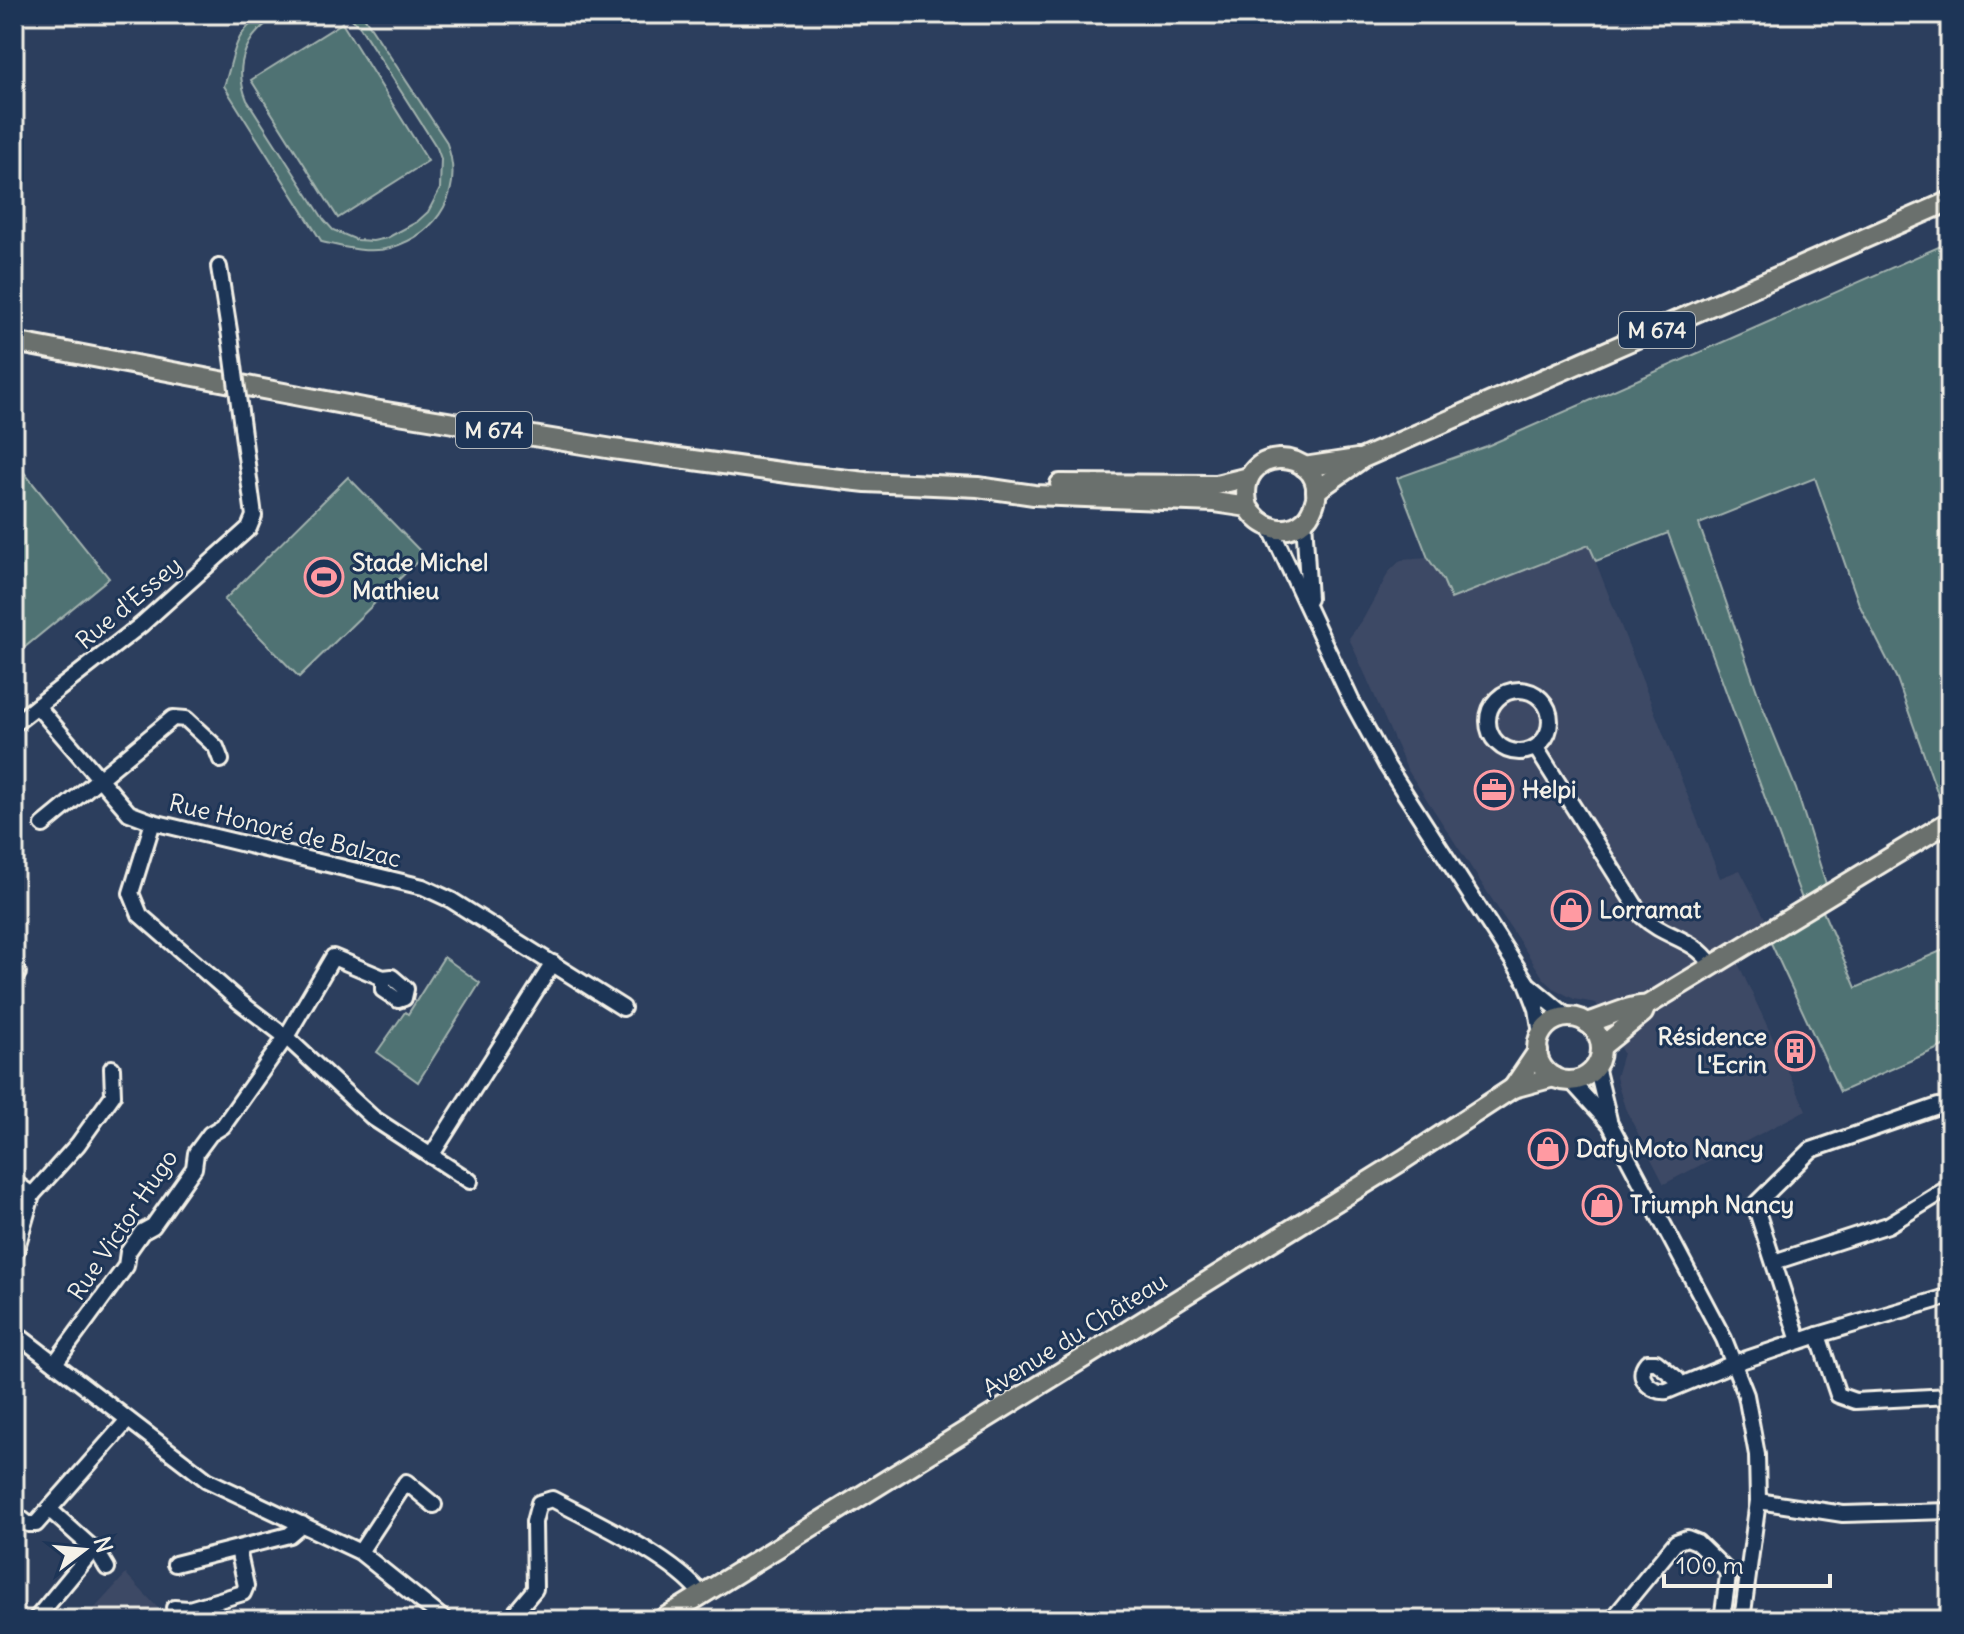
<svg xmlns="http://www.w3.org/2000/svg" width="1964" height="1634" font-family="Delius,sans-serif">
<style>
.built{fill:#3e4965}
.green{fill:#4f7273;stroke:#a2b2ae;stroke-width:2}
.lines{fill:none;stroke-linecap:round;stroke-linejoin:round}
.minor-casing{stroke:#f4f1e8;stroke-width:20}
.major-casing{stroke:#f4f1e8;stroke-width:24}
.minor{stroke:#1d3557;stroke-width:14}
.major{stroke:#6b706d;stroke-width:18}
.minor-bridge-casing{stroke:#f4f1e8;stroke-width:20;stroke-linecap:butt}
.minor-bridge{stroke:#1d3557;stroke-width:14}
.labels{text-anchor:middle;stroke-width:6;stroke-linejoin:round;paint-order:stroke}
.shield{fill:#1d3557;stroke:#b4b9bc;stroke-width:2}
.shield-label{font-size:22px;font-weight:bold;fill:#f4f1e8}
.poi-label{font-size:24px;font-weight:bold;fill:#f4f1e8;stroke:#1d3557;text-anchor:start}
.street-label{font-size:24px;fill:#f4f1e8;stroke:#1d3557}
</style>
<rect width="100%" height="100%" fill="#2c3e5d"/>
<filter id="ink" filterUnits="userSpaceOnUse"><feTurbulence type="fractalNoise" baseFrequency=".0125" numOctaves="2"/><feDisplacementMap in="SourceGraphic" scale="16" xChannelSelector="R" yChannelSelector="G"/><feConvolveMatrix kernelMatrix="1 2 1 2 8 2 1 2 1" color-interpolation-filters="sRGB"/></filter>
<g filter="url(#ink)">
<g class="built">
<polygon points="1589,545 1720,878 1740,870 1766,920 1761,923 1763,927 1730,946 1806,1110 1664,1184 1625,1108 1616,1077 1623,1053 1596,1003 1574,999 1555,989 1544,979 1407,769 1349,638 1362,621 1389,572 1401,560 1428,558 1443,580 1451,599"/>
<polygon points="126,1574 169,1620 84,1620"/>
</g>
<g class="green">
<path d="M 264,14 L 281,14 C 247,32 232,64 247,100 L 324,220 L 333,230 L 357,240 L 373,241 L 387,238 L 417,222 L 428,212 L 440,189 L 441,159 L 437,148 L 360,27 L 347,14 L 362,14 L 446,141 C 465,190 440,233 390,248 C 369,254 343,247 322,242 L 224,86 C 235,56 231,34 264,14 Z"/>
<polygon points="342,23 428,161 338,218 251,80"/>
<polygon points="1950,242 1950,790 1939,797 1897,679 1859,604 1815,478 1699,524 1761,703 1796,789 1826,884 1802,899 1668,533 1596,561 1589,545 1451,599 1443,580 1428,558 1397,478 1487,446"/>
<polygon points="14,460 109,578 25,647 14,633"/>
<polygon points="348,477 424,555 299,677 224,600"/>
<polygon points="1822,909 1856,988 1950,947 1950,1043 1840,1092 1771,943"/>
<polygon points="444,957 480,983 418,1082 377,1052 405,1012 408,1014"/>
</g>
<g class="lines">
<g class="minor-casing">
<g id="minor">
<polyline points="219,267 231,343"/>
<polyline points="1304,520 1309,599"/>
<polyline points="1270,527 1351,700 1386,764 1527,983 1537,1009 1541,1034"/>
<circle cx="1519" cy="721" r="31"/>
<polyline points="37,706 129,813 153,822 423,887 451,900 623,1008"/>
<polyline points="14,724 141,625 249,528 254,516 242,427"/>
<path d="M 1536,748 L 1642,916 C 1666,939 1692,936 1712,965"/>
<polyline points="153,822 131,893 140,915 240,1002 286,1037 373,1118 470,1181"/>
<polyline points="43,825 173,718 186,719 216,747 221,760"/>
<polyline points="14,965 18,973"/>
<polyline points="1530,986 1569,1018"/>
<polyline points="1596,1066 1609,1120"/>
<polyline points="1571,1081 1610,1124 1724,1339 1746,1395 1757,1455 1758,1501 1742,1620"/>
<polyline points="431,1156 553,963"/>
<polyline points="14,1182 32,1195 14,1258"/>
<polyline points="32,1195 78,1144 113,1095 112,1068"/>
<polyline points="1774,1262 1888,1225 1950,1187"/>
<polyline points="14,1332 207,1480 360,1552 445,1620"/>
<polyline points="1818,1335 1838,1395 1855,1401 1950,1396"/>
<polyline points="1799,1341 1755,1205 1811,1150 1938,1106 1950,1106"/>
<polyline points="55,1363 126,1266 128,1252 142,1232 153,1226 194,1168 196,1153 210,1134 223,1126 286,1037 333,957 383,978 392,977 406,989 404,998 398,1000 383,990 383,978"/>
<path d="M 1678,1386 L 1677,1379 L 1656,1362 L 1647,1362 C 1634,1377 1651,1393 1667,1391 L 1729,1365 L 1818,1335 L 1950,1296"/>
<polyline points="1758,1501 1843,1514 1950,1511"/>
<polyline points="50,1510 98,1553 107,1568"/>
<polyline points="14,1513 28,1524 36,1524 128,1420"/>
<polyline points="360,1552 406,1482 434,1505"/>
<polyline points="175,1564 289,1535 302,1524"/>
<polyline points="174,1608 189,1609 243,1593 246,1586 238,1549"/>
<polyline points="35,1620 94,1549"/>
<path d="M 509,1620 L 535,1589 L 534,1522 L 539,1503 L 552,1499 C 594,1521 674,1558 702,1595"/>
<polyline points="1612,1620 1676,1542 1687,1538 1697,1542 1727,1571 1728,1576 1722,1620"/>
</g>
</g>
<g class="major-casing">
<g id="major">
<path d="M 14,342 L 374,410 L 613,449 L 795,474 L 866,482 L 978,487 L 1034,495 L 1214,502 L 1248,507 C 1260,527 1285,538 1305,520 C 1311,514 1314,506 1316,498 C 1323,445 1232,444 1248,507"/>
<polyline points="1304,467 1357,459"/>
<polyline points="1060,484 1216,485 1249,477"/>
<polyline points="1316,491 1363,458 1950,201"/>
<circle cx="1569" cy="1049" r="32"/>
<path d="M 1587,1023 C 1603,1019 1632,1004 1646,1006"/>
<polyline points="1601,1047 1643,1013 1646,1006 1950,821"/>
<polyline points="1513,1088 1538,1051"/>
<polyline points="661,1620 1403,1160 1513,1088 1554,1077"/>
</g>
</g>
<use href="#minor" class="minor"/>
<use href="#major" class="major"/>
<g class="minor-bridge-casing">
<polyline id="minor-bridge" points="231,343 242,427"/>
</g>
<use href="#minor-bridge" class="minor-bridge"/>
</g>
</g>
<defs>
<g id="stadium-ring" transform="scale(2)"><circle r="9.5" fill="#1d3557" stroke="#ff9aa2" stroke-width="1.5"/><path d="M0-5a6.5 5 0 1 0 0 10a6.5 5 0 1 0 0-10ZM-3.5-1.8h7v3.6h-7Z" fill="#ff9aa2"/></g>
<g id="office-ring" transform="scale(2)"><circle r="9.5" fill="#1d3557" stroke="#ff9aa2" stroke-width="1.5"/><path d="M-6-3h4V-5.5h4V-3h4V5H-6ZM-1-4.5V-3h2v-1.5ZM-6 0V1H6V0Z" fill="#ff9aa2"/></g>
<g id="shop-ring" transform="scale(2)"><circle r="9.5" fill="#1d3557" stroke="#ff9aa2" stroke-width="1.5"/><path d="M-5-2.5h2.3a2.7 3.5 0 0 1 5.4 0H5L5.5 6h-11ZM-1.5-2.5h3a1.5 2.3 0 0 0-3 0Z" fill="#ff9aa2"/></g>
<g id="building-ring" transform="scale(2)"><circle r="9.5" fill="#1d3557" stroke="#ff9aa2" stroke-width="1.5"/><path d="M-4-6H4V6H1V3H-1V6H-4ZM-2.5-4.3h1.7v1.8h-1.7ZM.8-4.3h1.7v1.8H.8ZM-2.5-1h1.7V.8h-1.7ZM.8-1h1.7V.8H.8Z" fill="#ff9aa2"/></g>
</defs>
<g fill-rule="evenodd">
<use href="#stadium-ring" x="324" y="577"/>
<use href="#office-ring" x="1494" y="790"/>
<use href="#shop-ring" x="1571" y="910"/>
<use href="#building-ring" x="1795" y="1051"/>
<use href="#shop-ring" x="1548" y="1149"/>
<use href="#shop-ring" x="1602" y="1205"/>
</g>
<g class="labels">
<g class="shield">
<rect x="1619" y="312" width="76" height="36" rx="6"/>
<rect x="456" y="412" width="76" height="36" rx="6"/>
</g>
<g class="shield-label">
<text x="1657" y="338">M 674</text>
<text x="494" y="438">M 674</text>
</g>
<g class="poi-label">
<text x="352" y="571">Stade Michel<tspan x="352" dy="28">Mathieu</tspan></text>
<text x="1522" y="798">Helpi</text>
<text x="1599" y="918">Lorramat</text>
<text x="1767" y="1045" text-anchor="end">Résidence<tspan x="1767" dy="28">L'Ecrin</tspan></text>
<text x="1576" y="1157">Dafy Moto Nancy</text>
<text x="1630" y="1213">Triumph Nancy</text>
</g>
<g class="street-label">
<text transform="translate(129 603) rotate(-40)" y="8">Rue d'Essey</text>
<text transform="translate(285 831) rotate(14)" y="8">Rue Honoré de Balzac</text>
<text transform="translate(123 1225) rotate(-56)" y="8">Rue Victor Hugo</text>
<text transform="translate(1075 1335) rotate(-32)" y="8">Avenue du Château</text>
</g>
</g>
<rect width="1964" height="1634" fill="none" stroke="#1d3557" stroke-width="48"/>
<rect x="24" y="24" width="1916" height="1586" fill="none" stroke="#f4f1e8" stroke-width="3" filter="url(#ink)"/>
<g transform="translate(84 1550) rotate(74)" stroke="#1d3557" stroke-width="6" paint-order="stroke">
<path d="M0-6L14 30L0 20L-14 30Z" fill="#f4f1e8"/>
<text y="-12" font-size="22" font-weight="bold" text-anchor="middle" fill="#f4f1e8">N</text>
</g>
<path d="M1664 1574v12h166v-12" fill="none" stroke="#f4f1e8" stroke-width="4"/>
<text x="1676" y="1574" font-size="24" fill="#f4f1e8" stroke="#1d3557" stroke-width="6" paint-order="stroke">100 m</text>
</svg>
